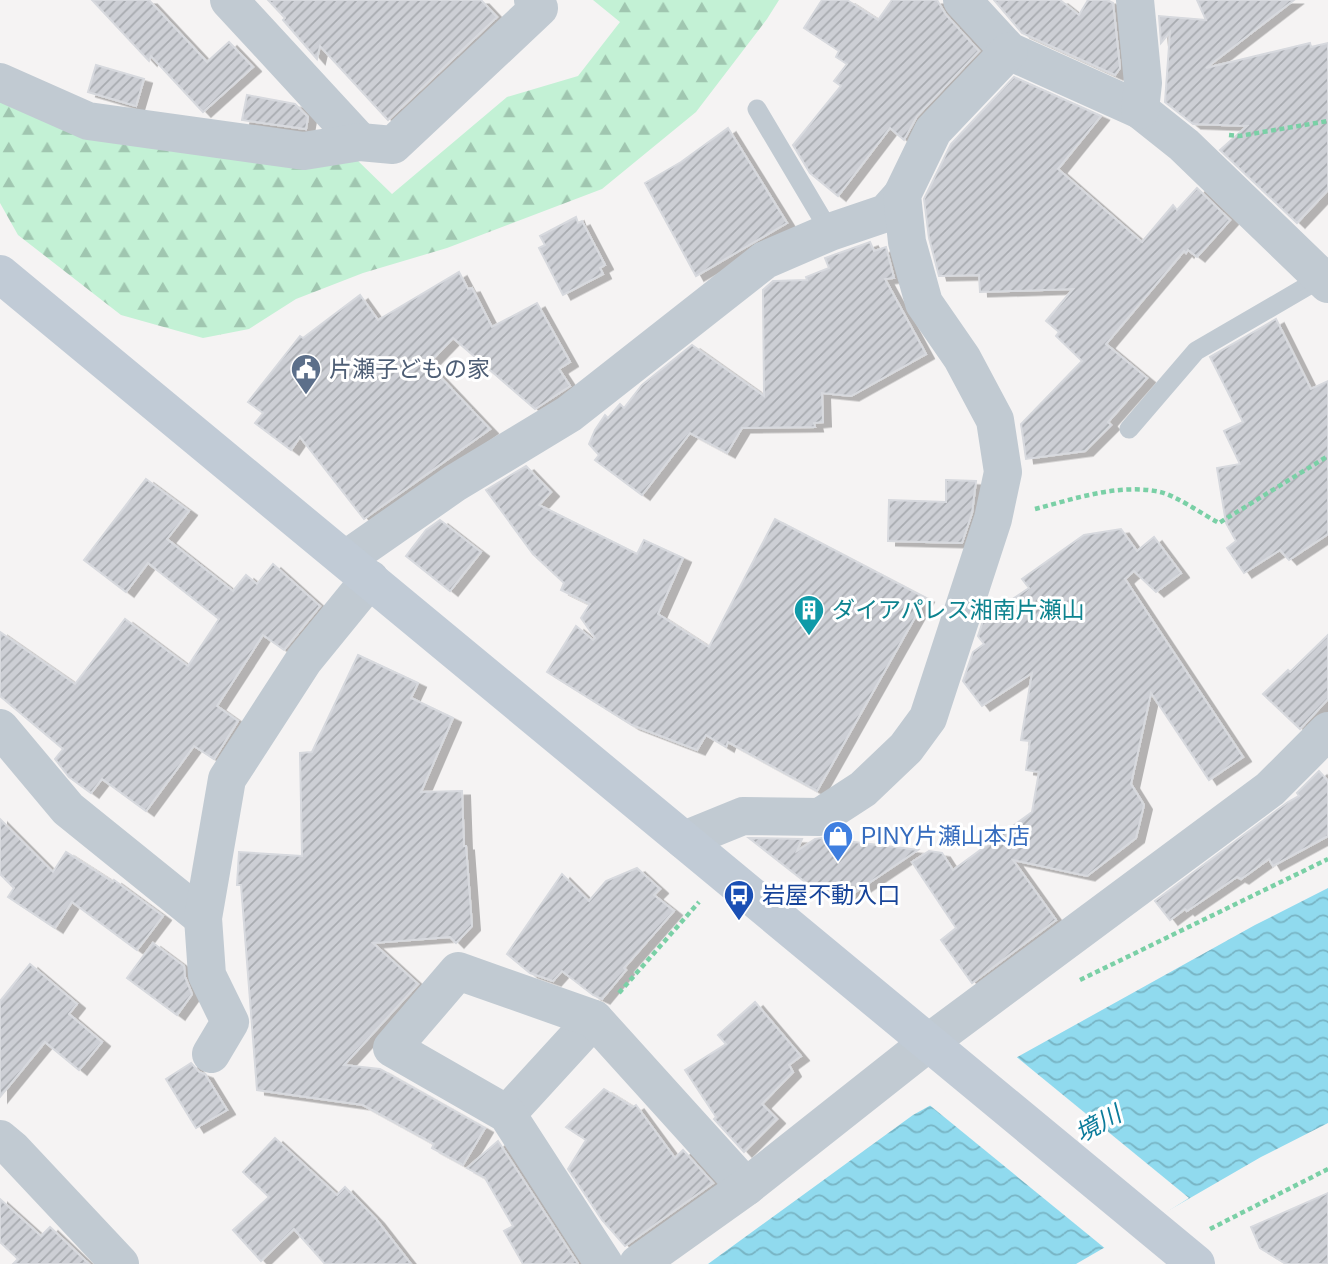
<svg xmlns="http://www.w3.org/2000/svg" width="1328" height="1264" font-family="Arial,'Noto Sans JP',sans-serif">
<style>
.forest{fill:url(#forest-firs)}
.water{fill:url(#water-waves)}
.pier{fill:#f5f3f3}
.building{fill:url(#building-hatch);stroke:#d7d9de;stroke-width:2;filter:url(#shadow)}
.lines{fill:none;stroke-linecap:round;stroke-linejoin:round}
.path{stroke:#7ad0a6;stroke-width:4.5;stroke-dasharray:5 3.5;stroke-linecap:butt}
.lane{stroke:#c1cad2;stroke-width:19}
.street{stroke:#c1cad2;stroke-width:38}
.secondary{stroke:#c1cbd6;stroke-width:38}
.labels{text-anchor:middle;stroke-width:6;stroke-linejoin:round;paint-order:stroke}
.service-label{font-size:23px;fill:#4e5e75;stroke:#fff;text-anchor:start}
.culture-label{font-size:23px;fill:#0d838f;stroke:#fff;text-anchor:start}
.shop-label{font-size:23px;fill:#366cbe;stroke:#fff;text-anchor:start}
.transit-label{font-size:23px;fill:#164399;stroke:#fff;text-anchor:start}
.water-label{font-size:24px;font-style:italic;fill:#0c7c9b;stroke:#fff}
</style>
<defs>
<pattern id="forest-firs" width="22" height="20" patternUnits="userSpaceOnUse" patternTransform="scale(1.75)"><rect width="22" height="20" fill="#c3f1d5"/><path d="M5 1l3.5 6h-7zM16 11l3.5 6h-7z" fill="#a0c6b0"/></pattern>
<pattern id="water-waves" width="16" height="10" patternUnits="userSpaceOnUse" patternTransform="scale(1.75)"><rect width="16" height="10" fill="#90daee"/><path d="M0 5q4-4 8 0t8 0" fill="none" stroke="#78b4c4"/></pattern>
<pattern id="building-hatch" width="6" height="6" patternUnits="userSpaceOnUse" patternTransform="scale(1.75)"><rect width="6" height="6" fill="#cdcfd5"/><path d="M-1 1l2-2M0 6l6-6M5 7l2-2" fill="none" stroke="#a8abb0"/></pattern>
<filter id="shadow"><feDropShadow dx="8" dy="4.5" stdDeviation="0" flood-color="#0004"/></filter>
</defs>
<rect width="100%" height="100%" fill="#f5f3f3"/>
<polygon class="forest" points="593,0 779,0 767,19 696,112 602,189 447,248 363,273 296,299 249,329 203,338 121,315 18,235 0,203 0,99 355,158 392,194 507,97 578,76 620,22"/>
<polygon class="water" points="1328,888 1328,1123 1261,1157 1076,1264 708,1264 913,1115 1255,925"/>
<polygon class="pier" points="1013,1054 1189,1198 1107,1250 927,1103"/>
<g class="building">
<polygon points="92,0 149,0 207,62 229,42 253,67 203,112 151,56 149,61"/>
<polygon points="268,0 481,0 497,17 388,120 320,46 317,59 283,20 285,18"/>
<polygon points="822,0 847,0 878,20 892,0 937,0 946,15 979,51 917,116 904,140 890,128 838,196 810,173 793,145 841,86 834,81 847,64 836,57 839,51 804,28"/>
<polygon points="994,0 1060,0 1079,15 1088,0 1107,0 1113,3 1120,68 1115,75 1022,33"/>
<polygon points="1197,0 1294,0 1206,68 1310,43 1311,47 1328,43 1328,190 1297,223 1220,150 1247,126 1193,124 1165,102 1170,32 1161,43 1159,16 1206,20"/>
<polygon points="96,65 144,79 136,106 88,92"/>
<polygon points="1014,77 1101,116 1058,169 1142,242 1173,205 1177,210 1197,188 1230,220 1197,257 1188,250 1186,253 1184,251 1106,344 1147,378 1108,422 1111,425 1085,451 1026,459 1021,424 1082,361 1056,336 1059,332 1046,321 1073,289 980,292 979,275 939,276 929,238 924,199 951,144"/>
<polygon points="247,95 295,104 308,117 306,129 242,120"/>
<polygon points="728,128 787,223 696,276 645,183 681,162"/>
<polygon points="576,217 578,223 582,221 605,265 600,268 603,274 563,295 539,248 545,245 540,236"/>
<polygon points="870,242 874,251 886,247 894,278 885,279 926,354 851,396 822,393 823,422 814,423 815,427 742,428 727,453 690,433 642,495 595,460 599,455 589,444 595,430 605,415 608,418 620,404 624,408 642,385 692,345 764,396 763,290 773,281 807,280 806,277 829,268 825,258"/>
<polygon points="459,272 468,289 472,288 492,327 537,303 570,362 559,369 570,386 535,409 453,338 428,364 490,429 364,519 300,437 291,450 255,423 263,413 248,402 300,336 303,338 360,295 378,320"/>
<polygon points="1276,319 1311,389 1328,381 1328,534 1289,560 1280,550 1244,573 1227,548 1236,541 1226,523 1217,468 1240,464 1224,431 1243,422 1210,357"/>
<polygon points="526,466 551,492 539,505 637,554 644,540 683,558 658,614 709,647 775,519 926,598 817,791 728,742 726,747 706,735 697,750 632,725 547,672 576,626 593,640 595,638 581,618 590,604 561,590 564,583 533,554 486,490"/>
<polygon points="146,479 189,511 167,539 233,591 246,575 257,584 273,564 320,606 284,650 263,635 217,706 238,721 214,759 194,746 146,811 102,779 91,793 69,777 55,759 63,749 0,696 0,632 75,684 125,619 188,666 219,619 148,563 126,592 84,560"/>
<polygon points="946,480 976,481 972,513 962,543 888,541 889,500 946,502"/>
<polygon points="440,520 481,552 450,591 406,556 426,530"/>
<polygon points="1121,529 1137,551 1154,537 1181,573 1156,592 1134,571 1125,579 1243,757 1209,780 1151,693 1131,784 1144,805 1136,838 1087,876 1013,860 1056,920 972,983 941,940 956,928 912,862 929,851 942,853 953,870 1032,812 1039,772 1026,770 1030,741 1021,740 1032,673 982,706 963,681 973,652 984,644 978,636 984,618 1029,588 1022,579 1084,535"/>
<polygon points="1328,635 1328,699 1300,729 1263,694 1288,670 1290,672"/>
<polygon points="358,655 418,683 411,698 453,718 421,792 462,791 464,846 466,846 472,926 456,943 450,937 373,943 418,984 344,1065 380,1069 485,1128 463,1165 432,1148 434,1144 363,1105 257,1090 241,885 237,885 239,852 302,856 300,753 312,752"/>
<polygon points="1319,771 1328,781 1328,836 1273,866 1269,859 1241,879 1237,877 1187,911 1185,909 1170,920 1155,901 1288,802 1299,796 1297,793"/>
<polygon points="0,819 53,872 66,852 113,882 114,880 163,916 137,950 72,902 55,928 8,897 14,888 0,874"/>
<polygon points="749,838 802,839 797,851 815,839 822,838 918,850 845,899 833,888 823,896"/>
<polygon points="637,868 660,889 654,895 674,911 624,968 626,970 602,999 593,995 562,971 553,981 530,973 507,954 562,874 589,901 606,881"/>
<polygon points="153,943 184,966 185,977 192,994 177,1015 127,978"/>
<polygon points="30,964 77,1004 69,1014 102,1042 79,1070 45,1042 0,1097 0,1001"/>
<polygon points="755,1002 801,1056 789,1065 793,1072 762,1104 777,1119 744,1152 714,1119 716,1117 685,1070 726,1044 718,1035"/>
<polygon points="191,1063 199,1072 205,1074 227,1110 196,1128 166,1079"/>
<polygon points="604,1089 633,1107 636,1105 675,1158 683,1150 713,1183 625,1246 602,1220 568,1169 586,1140 566,1127"/>
<polygon points="275,1138 337,1195 345,1187 376,1219 411,1264 325,1264 294,1229 261,1261 233,1230 269,1197 243,1172"/>
<polygon points="498,1141 578,1264 523,1264 504,1231 513,1226 485,1178 467,1168"/>
<polygon points="1328,1193 1328,1264 1286,1264 1260,1248 1251,1227"/>
<polygon points="0,1199 41,1236 50,1227 89,1264 13,1264 18,1259 0,1242"/>
</g>
<g class="lines">
<g class="path">
<polyline points="1229,135 1239,136 1328,121"/>
<path d="M 1035,509 C 1074,499 1119,483 1160,492 C 1177,496 1202,514 1219,523 L 1328,456"/>
<polyline points="1080,980 1328,859"/>
<polyline points="619,993 699,902"/>
<polyline points="1210,1229 1328,1169"/>
</g>
<g class="lane">
<polyline points="757,109 830,232"/>
<polyline points="1129,429 1196,351 1323,277"/>
</g>
<g class="street">
<polyline points="229,0 360,142"/>
<polyline points="962,0 1009,51 1140,110 1184,145 1328,284"/>
<polyline points="1135,0 1143,83 1140,110"/>
<polyline points="0,82 88,121 304,151 360,142 393,145 539,8 533,0"/>
<polyline points="346,559 455,483 569,414 765,260 830,232 886,213 902,195"/>
<polyline points="0,728 68,809 203,918"/>
<polyline points="684,840 743,816 820,817 863,789 906,748 928,718 993,519 1003,472 995,420 962,358 924,303 907,242 902,195 933,131 1009,51"/>
<polyline points="211,1054 230,1022 207,975 203,918 227,779 304,660 370,579"/>
<polyline points="507,1114 594,1019"/>
<polyline points="0,1139 12,1149 120,1264"/>
<polyline points="604,1264 507,1114 392,1048 458,971 594,1019 746,1187"/>
<polyline points="638,1264 746,1187 928,1043 1270,789 1328,731"/>
</g>
<polyline class="secondary" points="0,274 1196,1264"/>
</g>
<defs>
<g id="civic-pin" transform="scale(1.575)"><path d="M0 17L-7.5 6A9.5 9.5 0 1 1 7.5 6Z" fill="#5c6f8a" stroke="#fff"/><path d="M-.6-6.5H3V-4.5H.6V-3L4-1V1h2V6H-6V1h2V-1L-.6-3ZM-1.2 2.5V6h2.4V2.5Z" fill="#fff"/></g>
<g id="building-pin" transform="scale(1.575)"><path d="M0 17L-7.5 6A9.5 9.5 0 1 1 7.5 6Z" fill="#0f9aa8" stroke="#fff"/><path d="M-4-6H4V6H1V3H-1V6H-4ZM-2.5-4.3h1.7v1.8h-1.7ZM.8-4.3h1.7v1.8H.8ZM-2.5-1h1.7V.8h-1.7ZM.8-1h1.7V.8H.8Z" fill="#fff"/></g>
<g id="shop-pin" transform="scale(1.575)"><path d="M0 17L-7.5 6A9.5 9.5 0 1 1 7.5 6Z" fill="#3f7fe0" stroke="#fff"/><path d="M-5-2.5h2.3a2.7 3.5 0 0 1 5.4 0H5L5.5 6h-11ZM-1.5-2.5h3a1.5 2.3 0 0 0-3 0Z" fill="#fff"/></g>
<g id="bus-pin" transform="scale(1.575)"><path d="M0 17L-7.5 6A9.5 9.5 0 1 1 7.5 6Z" fill="#1a4fb4" stroke="#fff"/><path d="M-5-6H5V4H4V6H2V4H-2V6H-4V4H-5ZM-3.5-4V0h7V-4ZM-3.5 1.2v1.5H-2V1.2ZM2 1.2v1.5H3.5V1.2Z" fill="#fff"/></g>
</defs>
<g fill-rule="evenodd">
<use href="#civic-pin" x="306" y="369"/>
<use href="#building-pin" x="809" y="610"/>
<use href="#shop-pin" x="838" y="836"/>
<use href="#bus-pin" x="739" y="895"/>
</g>
<g class="labels">
<g class="service-label">
<text x="329" y="377">片瀬子どもの家</text>
</g>
<g class="culture-label">
<text x="832" y="618">ダイアパレス湘南片瀬山</text>
</g>
<g class="shop-label">
<text x="861" y="844">PINY片瀬山本店</text>
</g>
<g class="transit-label">
<text x="762" y="903">岩屋不動入口</text>
</g>
<g class="water-label">
<text transform="translate(1098 1124) rotate(-29)" y="8">境川</text>
</g>
</g>
</svg>
